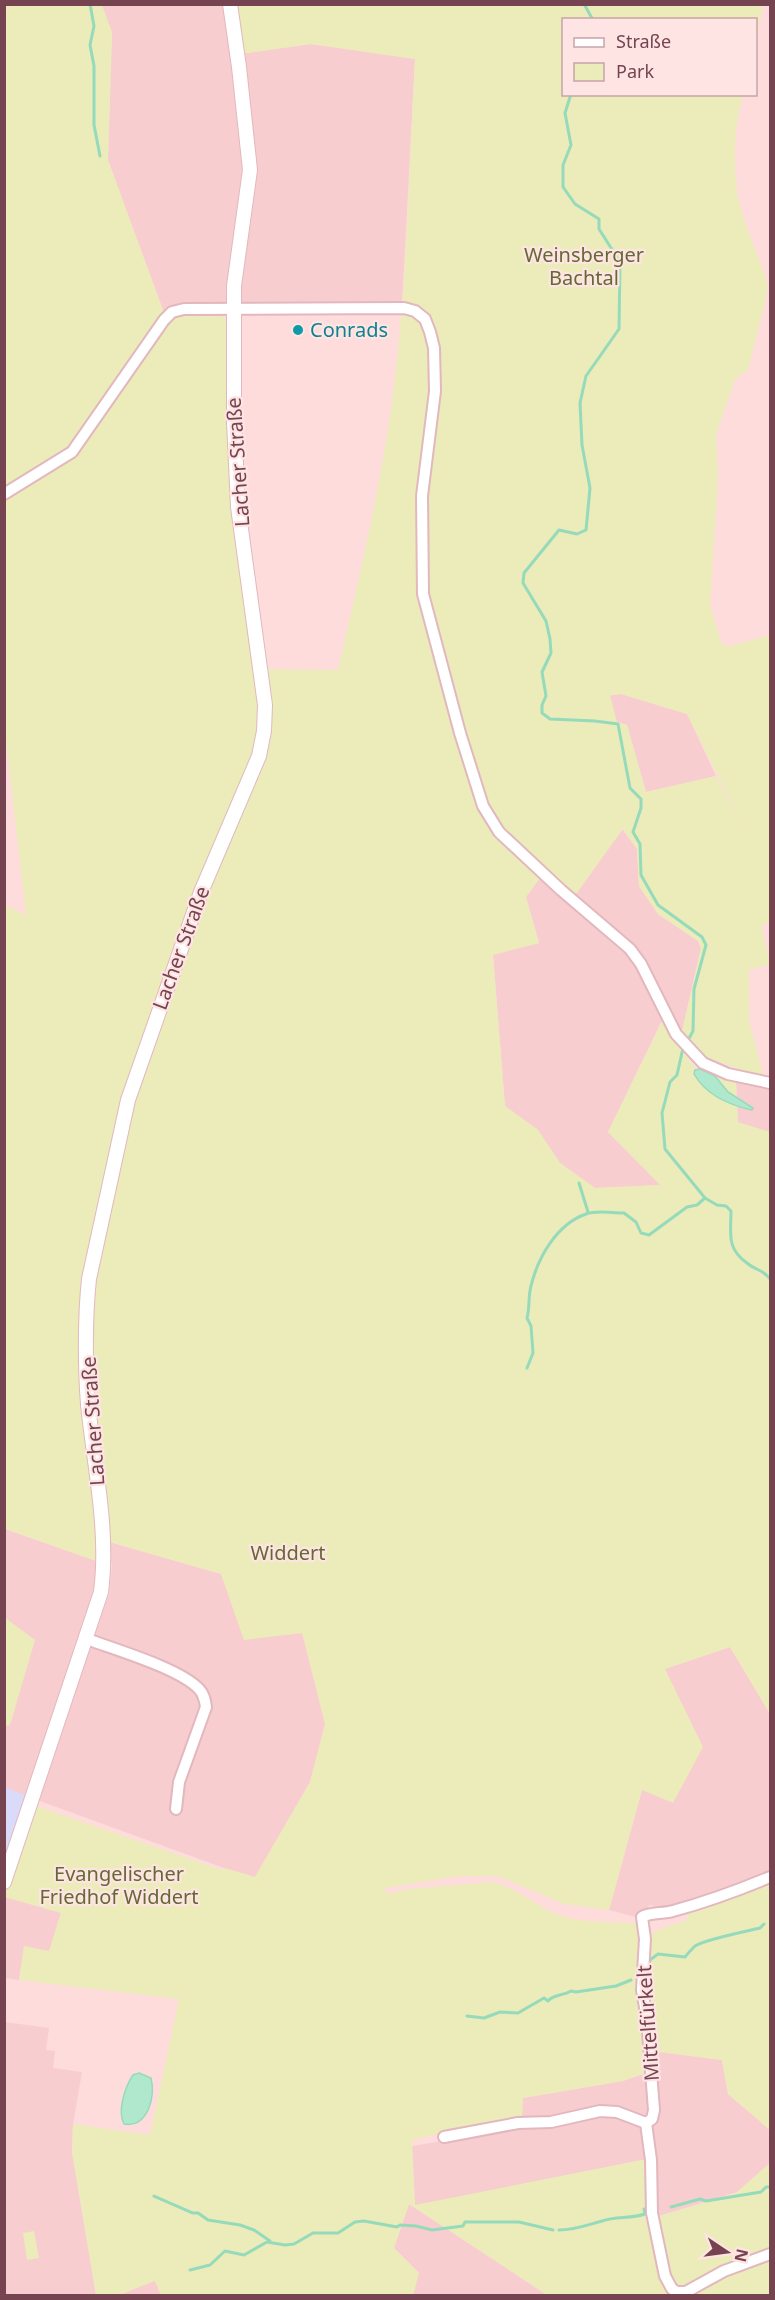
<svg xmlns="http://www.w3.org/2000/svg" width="775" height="2300" font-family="'Noto Sans',sans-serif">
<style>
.residential{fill:#f8cdcf}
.education{fill:#dadafa}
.green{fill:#ecebba;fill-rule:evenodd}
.water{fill:#b0e8ce;stroke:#95dbbb;stroke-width:1.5}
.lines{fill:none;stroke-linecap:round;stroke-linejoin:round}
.stream{stroke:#95dbbb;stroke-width:3}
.minor-casing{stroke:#e2b8be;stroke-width:14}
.tertiary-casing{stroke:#e2b8be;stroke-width:16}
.minor{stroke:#fff;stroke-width:10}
.tertiary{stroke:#fff;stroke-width:14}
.culture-dot{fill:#0f9aa8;stroke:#ffe4e4;stroke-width:2}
.labels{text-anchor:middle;stroke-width:4.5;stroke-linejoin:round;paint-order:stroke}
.park-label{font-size:20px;fill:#656a34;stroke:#ffe4e4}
.culture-label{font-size:20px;fill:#0d838f;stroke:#ffe4e4;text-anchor:start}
.street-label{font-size:20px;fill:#754450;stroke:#ffe4e4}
</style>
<rect width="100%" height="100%" fill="#fedcdc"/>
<g class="residential">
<polygon points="101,5 226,5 240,54 311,44 415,59 402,305 242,303 174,305 164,313 108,160 112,34"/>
<polygon points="621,694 687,714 716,776 646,792 627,725 614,721 607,696"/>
<polygon points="622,829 637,849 639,886 658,914 698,941 701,948 681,1036 667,1010 608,1132 661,1185 595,1188 560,1163 538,1130 505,1106 493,954 539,943 526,897 541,876 571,901"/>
<polygon points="736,1082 770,1087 770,1132 738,1123"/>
<polygon points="5,1529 99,1562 95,1602 69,1675 5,1890"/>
<polygon points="106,1541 221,1574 244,1639 303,1633 325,1724 310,1782 255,1877 224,1868 37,1800 109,1594 112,1565"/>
<polygon points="730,1647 770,1714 770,1873 742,1885 665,1909 650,1905 646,1910 636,1917 609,1910 642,1790 665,1669"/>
<polygon points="5,1894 5,1897 61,1913 49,1952 24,1946 19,1980 5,1978"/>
<polygon points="5,2022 49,2028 46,2050 55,2051 53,2068 82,2072 73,2124 72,2152 96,2295 5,2296"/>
<polygon points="652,2051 722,2060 728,2094 770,2130 770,2163 737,2192 656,2217 647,2159 415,2206 412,2146 461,2138 523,2098 623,2081 652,2071"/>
<polygon points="409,2204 547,2295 413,2295 419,2273 394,2248"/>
<polygon points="155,2280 161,2295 118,2296"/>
</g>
<polygon class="education" points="4,1787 25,1795 7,1849 4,1848"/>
<g class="green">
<polygon points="5,5 102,5 112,32 108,160 164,313 66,452 5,489"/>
<path d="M 233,5 L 763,5 L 756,40 L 756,20 L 564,20 L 564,94 L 743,95 C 734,127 732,169 739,202 C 746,229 758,255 767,282 L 767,294 L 748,370 L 735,379 L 716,435 L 718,479 L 710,605 L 722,645 L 730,646 L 770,635 L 770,922 L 761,925 L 770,964 L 749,970 L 749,1020 L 764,1078 L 708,1058 L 681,1036 L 701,948 L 698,941 L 658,914 L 639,886 L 637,849 L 623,829 L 576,894 L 546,870 L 526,897 L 539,943 L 493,955 L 505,1106 L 538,1130 L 560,1163 L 595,1188 L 660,1185 L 608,1132 L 664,1017 L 679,1046 L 700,1074 L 736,1082 L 738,1122 L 770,1132 L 770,1714 L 730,1647 L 665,1669 L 703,1747 L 673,1803 L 642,1790 L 609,1910 L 564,1904 L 498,1876 L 459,1876 L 385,1888 L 386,1894 L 408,1889 L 493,1882 C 518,1888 537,1908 561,1916 C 585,1923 612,1922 637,1923 L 641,1937 L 647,2039 L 645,2073 L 623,2081 L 523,2098 L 522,2120 L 462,2129 L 412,2140 L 415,2205 L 647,2159 L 647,2217 L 663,2284 L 671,2295 L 547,2295 L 409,2204 L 394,2248 L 419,2273 L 413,2295 L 161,2295 L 155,2281 L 118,2295 L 96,2295 L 72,2152 L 73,2124 L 150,2135 L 179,1999 L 19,1980 L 24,1946 L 49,1951 L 61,1913 L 5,1897 L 33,1805 L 222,1870 L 224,1868 L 255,1877 L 310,1782 L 325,1724 L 302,1633 L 244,1640 L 221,1574 L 106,1541 L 93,1395 L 90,1298 L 132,1102 L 204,893 L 266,750 L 266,669 L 338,670 C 356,591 375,511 388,430 C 407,308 408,182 415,59 L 311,44 L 240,54 ZM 621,694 L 687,714 L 746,832 L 716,776 L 646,792 L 627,725 L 617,722 L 610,695 Z"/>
<polygon points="185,313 221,315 228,322 261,700 260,734 253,762 123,1099 82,1297 99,1562 5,1529 5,905 26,915 4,723 4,499 65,463 77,453 162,329 173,317"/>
<polygon points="4,1617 35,1640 10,1725 5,1726"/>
<polygon points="770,1881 770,2130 728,2094 722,2060 652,2051 644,1983 646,1938 662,1928 688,1920 684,1910"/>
<polygon points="770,2163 770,2250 682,2289 671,2284 656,2217 736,2193"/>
<polygon points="34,2231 39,2258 27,2260 23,2233"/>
<polygon points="770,2257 770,2295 688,2296 725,2273"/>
</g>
<g class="water">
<path d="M 700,1069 L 715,1076 L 728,1092 L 753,1108 L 752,1110 C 729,1105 706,1095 694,1074 L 695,1070 Z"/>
<path d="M 139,2073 L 151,2078 C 156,2096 148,2128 124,2124 C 117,2111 125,2087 133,2075 Z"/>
</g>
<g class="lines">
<g class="stream">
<polyline points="90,4 94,26 90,45 94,66 94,125 100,156"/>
<polyline points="584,4 593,20"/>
<polyline points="571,94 565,113 571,145 563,165 563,187 575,204 599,219 599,229 620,262 619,329 586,376 580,403 582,445 590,488 586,530 577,534 559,530 524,573 523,583 546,621 550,639 551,653 542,672 546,696 542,705 542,713 550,719 595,721 618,724 630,788 641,799 641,808 633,832 640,844 641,875 658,905 702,937 706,945 694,989 693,1031 687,1042"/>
<path d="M 683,1048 L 677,1075 L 670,1082 L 662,1113 L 665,1149 L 705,1198 L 717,1205 L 726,1206 L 731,1211 C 731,1233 726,1248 747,1263 C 755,1270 764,1270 770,1279"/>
<polyline points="579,1183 588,1212"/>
<path d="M 527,1368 L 533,1353 L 531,1326 L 527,1318 C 530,1307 528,1296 531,1286 C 538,1257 557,1224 586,1214 C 597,1210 612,1213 624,1213 L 636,1222 L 641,1233 L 649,1235 L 687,1207 L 697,1205 L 705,1198"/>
<path d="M 648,1967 L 650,1960 L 658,1954 L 685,1957 C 688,1953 692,1949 695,1946 C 703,1940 747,1931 760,1928 L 764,1924"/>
<path d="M 467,2016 L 484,2018 L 500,2012 L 518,2013 L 544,1998 L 548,2001 C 554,1994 563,1996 571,1991 L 576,1992 L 616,1986 L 631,1980"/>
<polyline points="154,2196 193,2213 198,2213 208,2220 240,2225 254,2230 270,2241"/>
<polyline points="671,2207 700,2199 706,2201 761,2192 766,2187 770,2187"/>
<path d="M 559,2230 C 575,2230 587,2225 602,2221 C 616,2216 631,2219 645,2214 L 644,2209"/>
<polyline points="190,2270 210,2265 225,2251 244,2255 267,2242 285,2245 294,2244 313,2233 338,2233 355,2222 364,2221 397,2227 400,2225 416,2226 432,2230 463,2226 465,2222 519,2222 553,2230"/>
</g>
<g class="minor-casing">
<g id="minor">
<polyline points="4,494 72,452 164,320 172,312 184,309 404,308 415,311 425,319 430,332 434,348 435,391 422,496 423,594 460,733 483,806 499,832 561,890 630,949 641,964 676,1034 703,1063 728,1074 770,1083"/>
<path d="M 87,1639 C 116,1650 179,1668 199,1689 C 204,1694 205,1700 206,1707 L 179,1782 L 176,1809"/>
<path d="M 646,2123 L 652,2119 L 654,2110 L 647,2019 L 642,1990 L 645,1939 L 642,1917 C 650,1912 663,1914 673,1911 C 706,1902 739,1890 770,1877"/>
<polyline points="646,2123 651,2160 652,2213 665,2276 672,2289 677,2292 686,2292 724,2271 770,2254"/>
<polyline points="444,2137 518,2123 551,2122 600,2111 617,2112 646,2123"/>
</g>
</g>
<g class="tertiary-casing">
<path id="tertiary" d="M 4,1882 L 101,1592 C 109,1530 94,1466 88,1404 C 85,1367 85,1316 89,1279 L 128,1100 L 201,892 L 259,756 L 264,731 L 265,705 L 238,507 L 234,421 L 234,286 L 250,170 L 239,67 L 230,4"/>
</g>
<use href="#minor" class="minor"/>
<use href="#tertiary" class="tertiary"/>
</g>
<circle class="culture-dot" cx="298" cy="330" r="6"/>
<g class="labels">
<g class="park-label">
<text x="584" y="262">Weinsberger<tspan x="584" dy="23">Bachtal</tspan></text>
<text x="288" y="1560">Widdert</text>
<text x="119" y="1881">Evangelischer<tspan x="119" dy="23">Friedhof Widdert</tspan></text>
</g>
<g class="culture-label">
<text x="310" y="337">Conrads</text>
</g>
<g class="street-label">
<text transform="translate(238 462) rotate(-94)" y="7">Lacher Straße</text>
<text transform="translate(181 948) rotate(-70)" y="7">Lacher Straße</text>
<text transform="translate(93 1421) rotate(-94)" y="7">Lacher Straße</text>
<text transform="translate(648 2023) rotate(-94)" y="7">Mittelfürkelt</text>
</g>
</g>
<rect width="775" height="2300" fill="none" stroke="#754450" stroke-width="12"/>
<rect x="562" y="18" width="195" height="78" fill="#ffe4e4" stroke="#c8a4a9" stroke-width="1.5"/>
<rect x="574" y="38" width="30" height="9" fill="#ffffff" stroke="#c8a4a9" stroke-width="1.5"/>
<text x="616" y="48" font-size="18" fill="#754450">Straße</text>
<rect x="574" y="63" width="30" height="18" fill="#ecebba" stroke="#c8a4a9" stroke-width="1.5"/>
<text x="616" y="78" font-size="18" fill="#754450">Park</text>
<g transform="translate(727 2252) rotate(103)" stroke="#ffe4e4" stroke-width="4.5" paint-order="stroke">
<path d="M0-4.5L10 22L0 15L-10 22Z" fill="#754450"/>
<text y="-9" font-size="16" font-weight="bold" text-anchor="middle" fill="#754450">N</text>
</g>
</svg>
